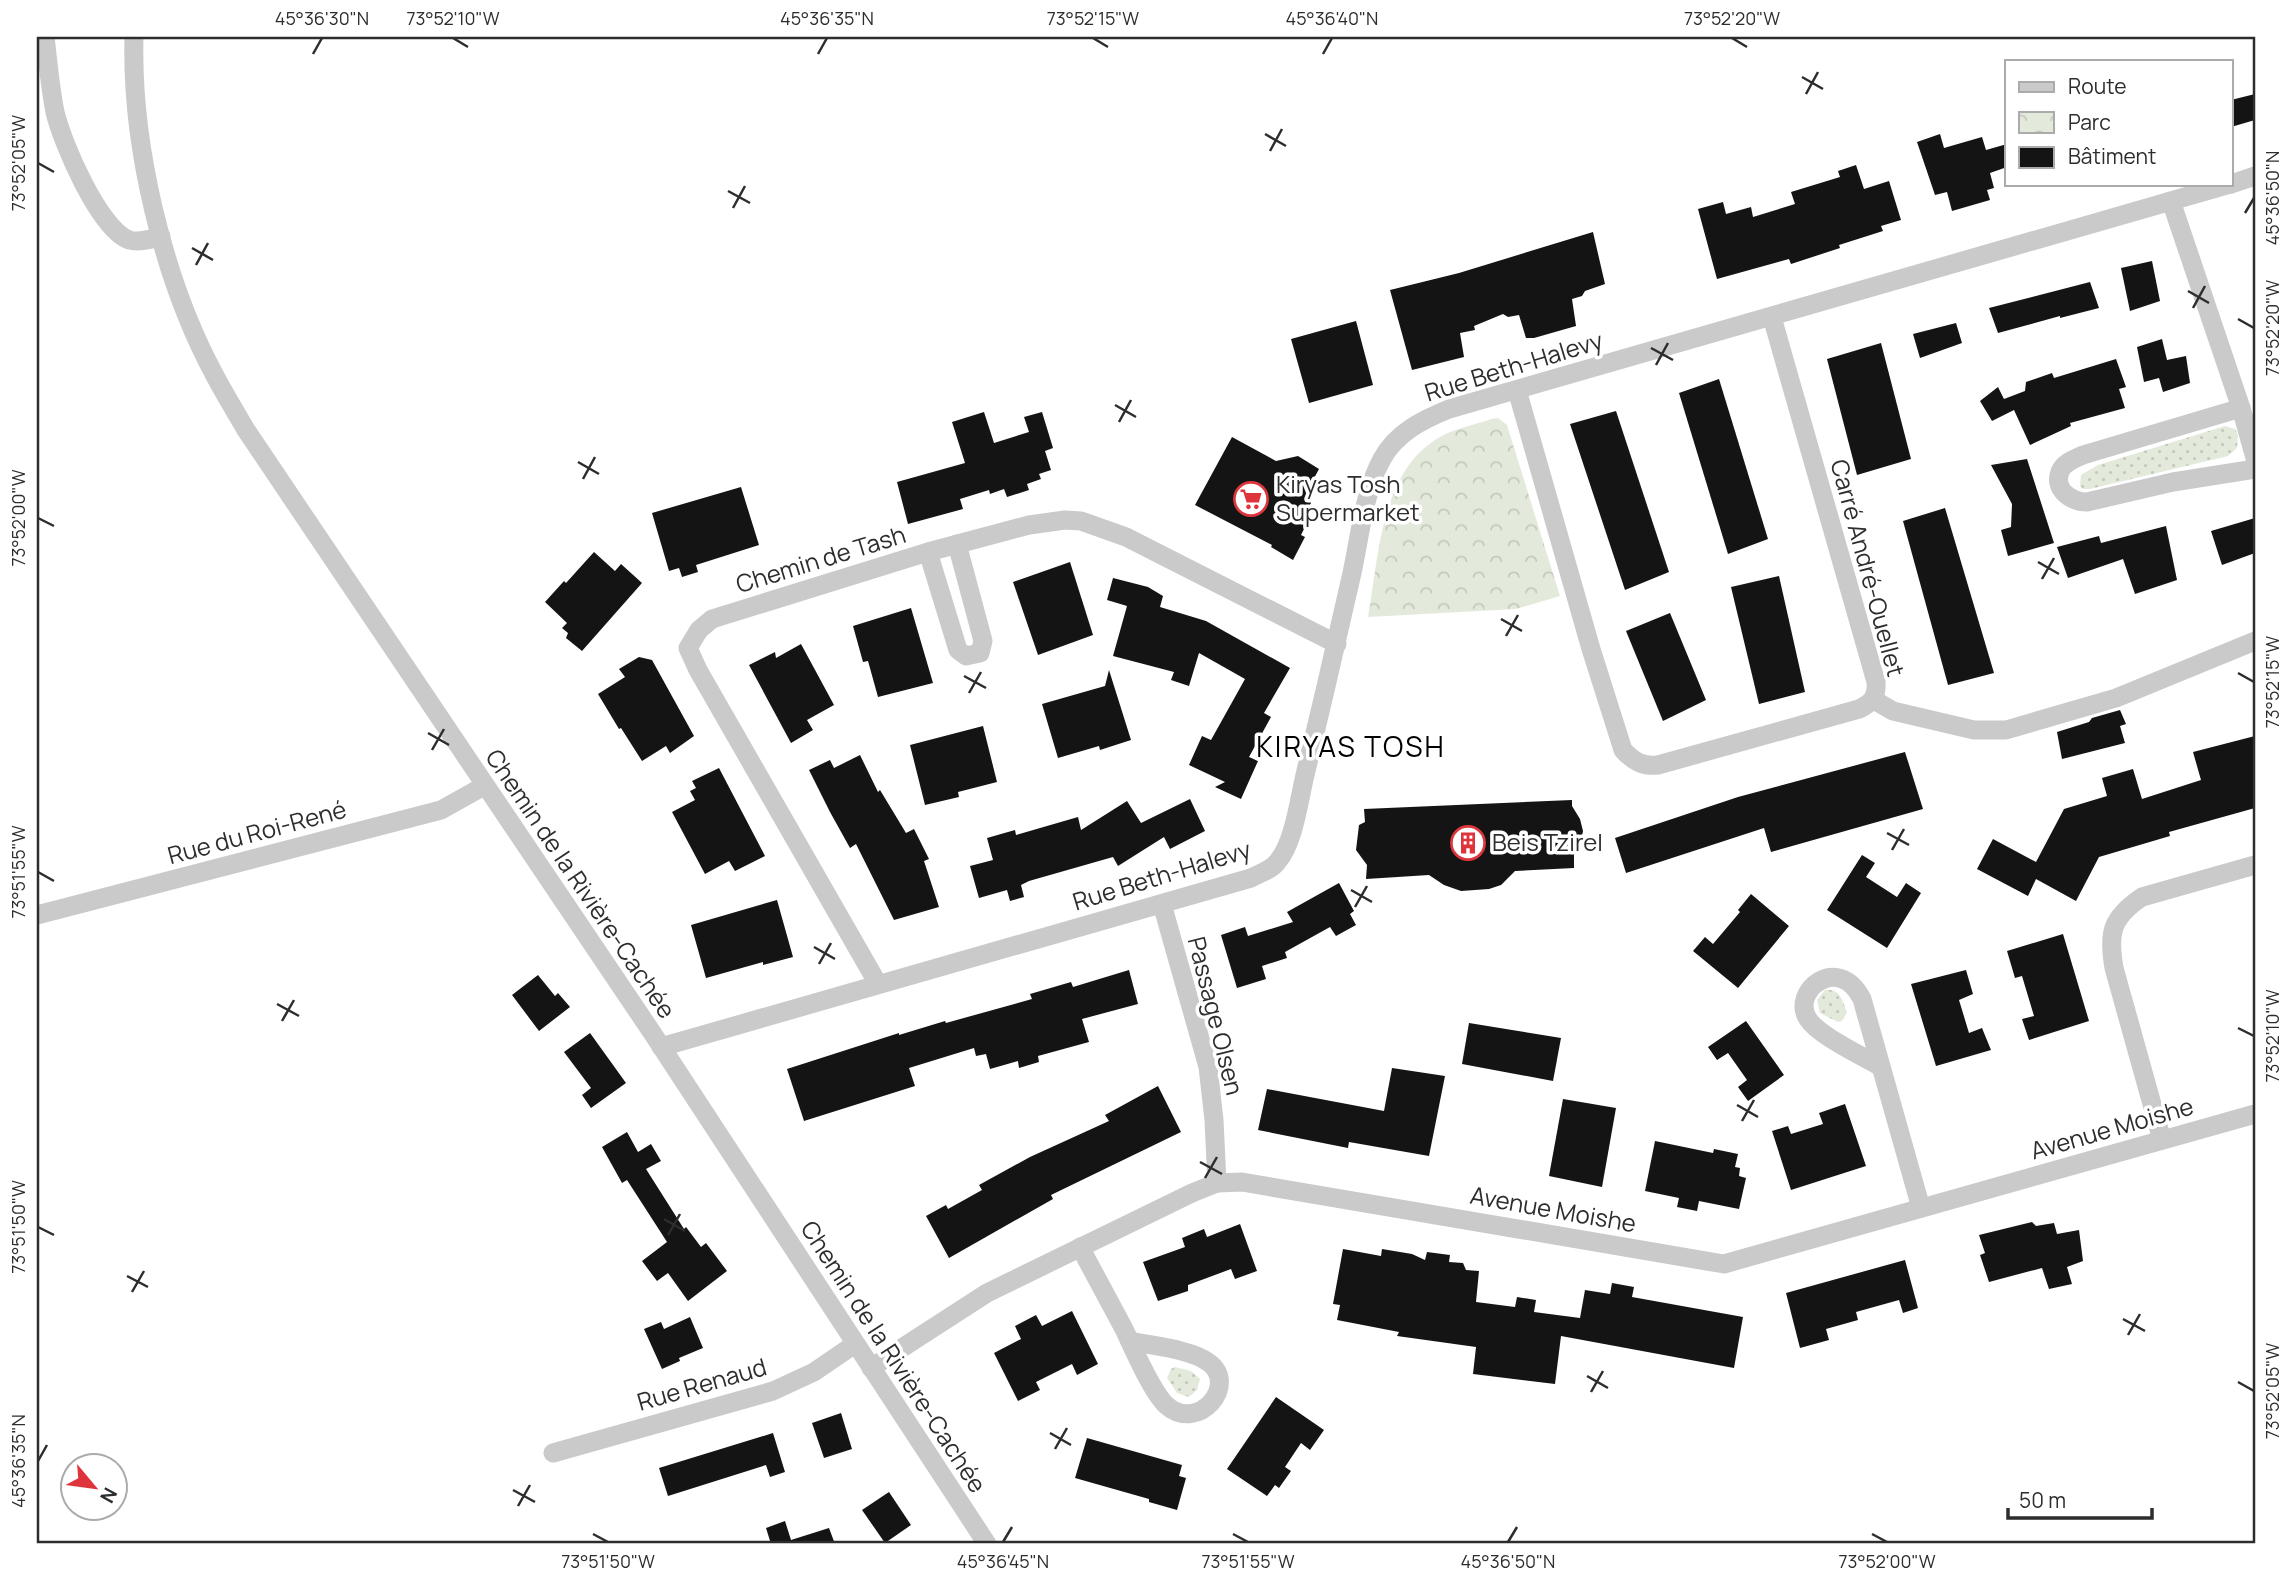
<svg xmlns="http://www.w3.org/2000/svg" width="2292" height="1581" font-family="Manrope,sans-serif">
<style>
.grass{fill:url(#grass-dots)}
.park{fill:url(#park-crowns)}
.building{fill:#141414}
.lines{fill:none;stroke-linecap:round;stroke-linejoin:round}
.minor{stroke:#cacaca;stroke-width:19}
.ticks{fill:none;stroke:#2d2d2d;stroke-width:2.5}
.labels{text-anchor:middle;stroke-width:7;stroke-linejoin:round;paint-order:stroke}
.street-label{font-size:24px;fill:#2d2d2d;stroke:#fff}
.poi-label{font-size:24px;fill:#2d2d2d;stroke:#fff;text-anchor:start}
.quarter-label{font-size:28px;letter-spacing:2px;fill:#000;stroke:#fff}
.neatline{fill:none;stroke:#2d2d2d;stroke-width:2.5}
.ticks-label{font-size:18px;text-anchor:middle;fill:#2d2d2d}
</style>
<defs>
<pattern id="grass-dots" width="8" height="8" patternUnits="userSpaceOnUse" patternTransform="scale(1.75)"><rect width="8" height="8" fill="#e3eadb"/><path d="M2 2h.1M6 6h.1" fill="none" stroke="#c3c9bc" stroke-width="1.8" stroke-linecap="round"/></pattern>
<pattern id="park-crowns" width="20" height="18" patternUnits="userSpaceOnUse" patternTransform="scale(1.75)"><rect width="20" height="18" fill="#e3eadb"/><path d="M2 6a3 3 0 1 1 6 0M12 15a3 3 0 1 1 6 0" fill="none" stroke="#c3c9bc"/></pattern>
</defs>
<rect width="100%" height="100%" fill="#fff"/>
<g class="grass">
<polygon points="2225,426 2235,429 2238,435 2237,448 2228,456 2090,489 2083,489 2080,486 2081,475 2098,465"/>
<path d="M 1825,990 C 1840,988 1842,1000 1847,1012 L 1842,1021 L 1838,1022 L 1820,1013 L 1817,1000 Z"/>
<polygon points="1175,1367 1191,1371 1200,1379 1197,1390 1189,1397 1177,1393 1167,1378 1171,1369"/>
</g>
<path class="park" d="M 1498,418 L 1507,425 L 1560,596 L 1516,609 L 1368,617 C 1379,556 1380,471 1440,437 C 1455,428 1475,425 1491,419 Z"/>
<g class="building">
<polygon points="2255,94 2255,120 2231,127 2231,100"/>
<polygon points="1940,134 1944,148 1982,137 1986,150 2007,144 2007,167 1990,173 1994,188 1987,190 1990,200 1952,211 1947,192 1935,195 1917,142"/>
<polygon points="1856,165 1864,189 1889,181 1901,220 1881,226 1883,231 1839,245 1840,248 1791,264 1789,259 1717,279 1698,209 1723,202 1726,214 1751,207 1753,217 1795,204 1791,192 1840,177 1838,171"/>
<polygon points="1593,232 1605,284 1585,291 1582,296 1572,299 1576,326 1534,338 1526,338 1519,315 1508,317 1503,314 1474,326 1475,330 1460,333 1464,357 1412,370 1390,290 1459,273"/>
<polygon points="2152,261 2160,301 2130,311 2121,268"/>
<polygon points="2090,282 2099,308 2060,318 2060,316 1998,333 1989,308"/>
<polygon points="1356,321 1373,385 1309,403 1291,339"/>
<polygon points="1956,323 1962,343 1920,358 1913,334"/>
<polygon points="2162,339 2167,360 2186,356 2190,383 2163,392 2159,378 2144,382 2137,347"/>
<polygon points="1881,343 1911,459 1857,475 1827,359"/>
<polygon points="2116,359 2126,387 2119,389 2125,408 2070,423 2071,426 2030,445 2014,410 1992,421 1980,401 1998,387 2004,399 2025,391 2026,382 2052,373 2054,378"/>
<polygon points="1719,379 1768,539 1728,554 1679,393"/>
<polygon points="1616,411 1669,572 1625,590 1570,424"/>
<polygon points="984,412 994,443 1029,432 1024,417 1042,412 1053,448 1045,451 1051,470 1039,474 1041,479 1027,484 1029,490 1007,497 1004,489 990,494 989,490 960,499 963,509 908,524 897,482 965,463 952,422"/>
<polygon points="1232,437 1276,461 1298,456 1319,469 1312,482 1316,486 1308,499 1311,503 1304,516 1309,519 1301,535 1305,537 1293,560 1271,547 1272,545 1195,505"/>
<polygon points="2027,459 2054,543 2008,556 2001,530 2011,527 2012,504 1991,465"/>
<polygon points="741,487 759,545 696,565 698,572 682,577 679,568 669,571 652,513"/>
<polygon points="1945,508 1994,673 1948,685 1903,521"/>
<polygon points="2255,518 2255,553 2222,565 2211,531"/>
<polygon points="2166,526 2177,580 2135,594 2123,559 2068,578 2057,547 2099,536 2101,543"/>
<polygon points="594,552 615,571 621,564 642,583 582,651 566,638 568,633 562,628 567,623 545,602 564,581 566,583"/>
<polygon points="1070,562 1093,635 1038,655 1013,582"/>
<polygon points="1779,576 1805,692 1759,704 1731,587"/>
<polygon points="1113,578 1148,587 1163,596 1160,607 1206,621 1290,668 1264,713 1271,717 1249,757 1258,761 1241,799 1215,787 1225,782 1189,765 1202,736 1211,740 1245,679 1199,653 1189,686 1171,680 1174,672 1113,656 1127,606 1107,600"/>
<polygon points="911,608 933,683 878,697 868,661 863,662 853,626"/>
<polygon points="1670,613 1706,700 1663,721 1626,631"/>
<polygon points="801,644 834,705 807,720 813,730 791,743 749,665 775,652 776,658"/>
<polygon points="639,657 652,660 694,736 670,753 666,746 642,761 621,728 619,729 598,694 625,677 619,669"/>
<polygon points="1109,670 1131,740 1100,750 1099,746 1058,758 1042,704 1105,686"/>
<polygon points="2120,710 2126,724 2120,726 2125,743 2062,759 2057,732 2089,722 2092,718"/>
<polygon points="983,726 997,782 958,792 959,797 925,805 910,745"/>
<polygon points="2255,736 2255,808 2169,832 2170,836 2099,857 2076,901 2036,879 2028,896 1977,869 1993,839 2036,862 2064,809 2107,796 2102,778 2133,769 2142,799 2201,780 2193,752"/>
<polygon points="1905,752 1923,809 1771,852 1764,828 1626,873 1615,838 1738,797"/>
<polygon points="860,755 878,792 880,790 906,833 914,829 929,859 924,861 939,907 894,920 856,844 850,848 830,812 809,770 830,760 834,768"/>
<polygon points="719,768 765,856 735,871 729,861 705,874 672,812 695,800 690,791 696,788 692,781"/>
<polygon points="1190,799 1205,831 1170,849 1164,837 1118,866 1113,857 1029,881 1021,885 1024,897 1010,901 1007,890 979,898 970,866 993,860 987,838 1015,830 1016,835 1078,817 1081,830 1127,801 1141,823"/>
<polygon points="1572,800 1572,806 1580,819 1583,831 1580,846 1574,851 1574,868 1515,871 1501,885 1489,889 1461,891 1444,885 1429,875 1366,879 1367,865 1356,850 1359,825 1365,822 1364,809"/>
<polygon points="1862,855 1875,863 1866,877 1897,897 1906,883 1921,893 1887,948 1827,910"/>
<polygon points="1339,883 1354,911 1350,914 1356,925 1336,936 1330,927 1285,952 1287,958 1262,966 1266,979 1237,988 1221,935 1245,927 1248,936 1293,922 1287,912"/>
<polygon points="1751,894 1789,926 1738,988 1693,951 1705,937 1713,944 1740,912 1738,910"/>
<polygon points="777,900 793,957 763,965 763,962 706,978 691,925"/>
<polygon points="2063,934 2089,1021 2029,1040 2022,1019 2034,1016 2022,976 2015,978 2007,951"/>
<polygon points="1129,970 1138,1004 1082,1019 1089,1042 1038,1056 1039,1062 1019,1068 1018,1061 990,1069 986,1054 976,1056 974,1048 909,1068 915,1086 804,1121 787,1069 899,1033 899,1035 945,1021 946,1023 1032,999 1030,994 1071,982 1073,987"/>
<polygon points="1966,970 1973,994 1959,1000 1969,1033 1982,1028 1991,1050 1936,1066 1911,984"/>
<polygon points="538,975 555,996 558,993 570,1007 539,1031 512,995"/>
<polygon points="1746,1021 1784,1075 1748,1101 1738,1087 1747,1080 1728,1053 1717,1060 1708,1047"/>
<polygon points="1469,1023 1561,1038 1553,1081 1462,1064"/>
<polygon points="590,1033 626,1083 591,1108 582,1095 591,1088 564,1052"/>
<polygon points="1392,1068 1445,1076 1429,1156 1349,1142 1348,1148 1258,1130 1267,1089 1384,1111"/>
<polygon points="1158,1086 1181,1132 1051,1195 1053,1199 949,1258 926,1216 946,1205 948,1209 982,1190 979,1185 1030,1157 1109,1121 1105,1115"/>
<polygon points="1563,1099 1616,1108 1602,1187 1549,1176"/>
<polygon points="1845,1104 1866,1166 1791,1190 1772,1131 1788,1126 1791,1134 1823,1124 1819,1113"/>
<polygon points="627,1132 638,1152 651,1144 661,1161 646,1169 684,1229 686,1227 701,1247 706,1243 727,1271 688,1301 668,1273 657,1281 642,1261 667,1242 627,1180 622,1183 602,1147"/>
<polygon points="1655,1141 1713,1153 1714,1149 1738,1154 1735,1167 1740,1168 1739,1176 1746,1178 1739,1209 1699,1201 1697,1211 1677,1207 1679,1198 1645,1191"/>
<polygon points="2032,1222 2036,1226 2054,1223 2057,1234 2079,1230 2083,1261 2067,1267 2072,1284 2049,1289 2042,1268 1989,1282 1980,1255 1985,1253 1979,1235"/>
<polygon points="1240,1224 1257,1271 1235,1279 1231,1269 1188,1285 1188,1291 1158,1301 1143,1262 1185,1247 1182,1238 1204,1229 1207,1237"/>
<polygon points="1343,1249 1381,1256 1382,1249 1412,1254 1425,1260 1427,1252 1450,1255 1449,1262 1463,1263 1466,1270 1479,1271 1476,1302 1515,1307 1517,1297 1536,1300 1534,1312 1580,1318 1585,1290 1610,1294 1612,1283 1634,1287 1632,1297 1743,1317 1734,1368 1561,1336 1555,1384 1473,1374 1476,1347 1397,1336 1399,1332 1337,1320 1340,1305 1333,1304"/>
<polygon points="1905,1260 1918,1308 1903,1313 1899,1300 1856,1312 1858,1320 1826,1329 1829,1340 1800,1348 1786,1293"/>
<polygon points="1072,1311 1098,1364 1077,1375 1072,1364 1036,1382 1040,1390 1018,1401 994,1353 1021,1339 1015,1326 1036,1315 1042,1326"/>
<polygon points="690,1317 703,1348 679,1358 680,1361 662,1369 644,1329 661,1322 664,1329"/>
<polygon points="1276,1397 1324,1430 1310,1450 1301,1443 1285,1467 1291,1471 1279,1488 1275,1485 1267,1496 1227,1469"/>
<polygon points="841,1413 852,1449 824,1458 812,1423"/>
<polygon points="773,1433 785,1472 770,1477 766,1465 668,1496 659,1468"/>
<polygon points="1087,1438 1182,1465 1179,1476 1186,1478 1177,1510 1149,1502 1149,1499 1075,1478"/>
<polygon points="889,1492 911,1525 885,1543 862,1510"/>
<polygon points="785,1521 791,1540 829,1528 835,1544 771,1544 766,1528"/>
</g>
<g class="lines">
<g class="minor">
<path d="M 45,37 C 48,61 50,87 55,112 C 62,142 99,229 129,240 C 139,243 151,239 161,236"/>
<path d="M 134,37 C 131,145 163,279 214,374 C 224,393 235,411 246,430 L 653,1034 L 987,1544"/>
<polyline points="2231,184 2255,176"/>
<polyline points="2171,201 2241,408 2255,458"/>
<path d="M 1517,390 L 1591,649 L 1623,750 C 1633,761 1643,767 1658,765 L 1859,709 C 1872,703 1877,697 1876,682 L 1772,317"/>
<path d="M 2241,408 L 2083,455 C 2074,459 2063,463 2060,472 C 2053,490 2072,502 2087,502 L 2173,482 L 2255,469"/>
<polyline points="928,552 958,650 966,656 980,653 983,641 957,544"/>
<polyline points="1874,700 1893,711 1974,730 2006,730 2116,698 2255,641"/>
<polyline points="1162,904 1208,1067 1214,1120 1217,1183"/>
<polyline points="37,915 441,810 484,786"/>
<polyline points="878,984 698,670 688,648 699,630 712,619 928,552 1029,525 1065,520 1081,521 1126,537 1337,644"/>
<path d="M 661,1047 L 1251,878 C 1260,873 1272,870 1278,861 C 1294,842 1299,800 1305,775 C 1321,708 1337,640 1352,573 C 1360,536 1364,492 1382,459 C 1396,433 1422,420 1449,409 L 2230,184"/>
<path d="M 1881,1067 C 1863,1056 1819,1036 1808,1019 C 1790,992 1838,952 1862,999 L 1921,1208"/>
<path d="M 2162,1140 L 2114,968 C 2108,933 2111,918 2142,897 L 2255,865"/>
<path d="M 1080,1247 L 1124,1329 C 1133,1348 1152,1392 1166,1405 C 1198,1434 1240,1384 1208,1362 C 1190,1349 1152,1346 1130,1341"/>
<polyline points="871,1368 987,1293 1192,1193 1217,1183 1242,1182 1724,1264 2255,1114"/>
<polyline points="553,1453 773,1391 814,1372 855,1344"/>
</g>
</g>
<path class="ticks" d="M 453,38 L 468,47M 1093,38 L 1108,47M 1732,38 L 1747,47M 313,54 L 322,38M 818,54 L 827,38M 1323,54 L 1332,38M 1802,77 L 1823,89M 1806,94 L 1818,72M 1265,134 L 1286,146M 1270,151 L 1282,129M 38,163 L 54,172M 728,191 L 750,203M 733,208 L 745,186M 2245,213 L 2254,198M 192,248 L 213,260M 196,265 L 208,243M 2188,291 L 2209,303M 2193,308 L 2205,286M 2238,319 L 2254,328M 1651,348 L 1673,360M 1656,365 L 1668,343M 1115,405 L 1136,417M 1119,422 L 1131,400M 578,462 L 599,474M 583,479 L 595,457M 38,518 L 54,526M 2038,562 L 2059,574M 2042,579 L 2054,558M 1501,619 L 1522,631M 1506,636 L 1518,615M 2238,673 L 2254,682M 964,676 L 986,688M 969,693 L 981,672M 428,733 L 449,745M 432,750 L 444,729M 1887,833 L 1909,845M 1892,850 L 1904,829M 38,872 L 54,881M 1351,890 L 1372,902M 1355,907 L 1367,886M 814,947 L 835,959M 819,964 L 831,943M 277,1004 L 299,1016M 282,1021 L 294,1000M 2238,1028 L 2254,1036M 1737,1105 L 1758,1117M 1742,1121 L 1754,1100M 1200,1162 L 1222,1174M 1205,1178 L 1217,1157M 664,1219 L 685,1231M 38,1227 L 54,1235M 668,1235 L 680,1214M 127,1276 L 148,1287M 132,1292 L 144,1271M 2123,1319 L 2145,1331M 2128,1335 L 2140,1314M 1587,1376 L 1608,1388M 2238,1382 L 2254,1391M 1591,1392 L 1603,1371M 1050,1433 L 1071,1445M 1055,1449 L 1067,1428M 38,1461 L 47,1445M 513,1490 L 535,1502M 518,1506 L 530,1485M 593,1534 L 608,1542M 1233,1534 L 1248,1542M 1872,1534 L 1887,1542M 1003,1542 L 1012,1527M 1508,1542 L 1517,1527"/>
<defs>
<g id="supermarket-ring" transform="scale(1.75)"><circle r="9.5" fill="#fff" stroke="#de353c" stroke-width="1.5"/><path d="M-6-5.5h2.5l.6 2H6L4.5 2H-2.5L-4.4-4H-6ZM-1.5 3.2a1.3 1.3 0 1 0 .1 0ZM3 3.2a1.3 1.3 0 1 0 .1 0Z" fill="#de353c"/></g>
<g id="building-ring" transform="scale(1.75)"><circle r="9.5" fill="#fff" stroke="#de353c" stroke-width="1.5"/><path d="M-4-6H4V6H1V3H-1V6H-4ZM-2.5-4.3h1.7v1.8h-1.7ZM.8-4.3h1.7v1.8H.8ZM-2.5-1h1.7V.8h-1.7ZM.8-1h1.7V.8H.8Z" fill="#de353c"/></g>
</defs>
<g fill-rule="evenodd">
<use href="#supermarket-ring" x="1251" y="499"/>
<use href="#building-ring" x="1468" y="843"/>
</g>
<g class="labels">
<g class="street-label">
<text transform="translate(1514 367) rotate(-17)" y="8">Rue Beth-Halevy</text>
<text transform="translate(821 560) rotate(-17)" y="8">Chemin de Tash</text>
<text transform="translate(1867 568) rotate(75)" y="8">Carré André-Ouellet</text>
<text transform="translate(257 833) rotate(-15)" y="8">Rue du Roi-René</text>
<text transform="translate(1162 876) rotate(-17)" y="8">Rue Beth-Halevy</text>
<text transform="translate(580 884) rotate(56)" y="8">Chemin de la Rivière-Cachée</text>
<text transform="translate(1215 1016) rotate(76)" y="8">Passage Olsen</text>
<text transform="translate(2112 1129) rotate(-16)" y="8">Avenue Moishe</text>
<text transform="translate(1553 1210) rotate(10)" y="8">Avenue Moishe</text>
<text transform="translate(893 1357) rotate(57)" y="8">Chemin de la Rivière-Cachée</text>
<text transform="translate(702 1385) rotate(-16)" y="8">Rue Renaud</text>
</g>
<g class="poi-label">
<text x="1276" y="493">Kiryas Tosh<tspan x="1276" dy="28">Supermarket</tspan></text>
<text x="1492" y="851">Beis Tzirel</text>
</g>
<g class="quarter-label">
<text x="1351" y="757">KIRYAS TOSH</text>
</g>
</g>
<rect width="2292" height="1581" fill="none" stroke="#ffffff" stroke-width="77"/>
<rect x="2005" y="60" width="228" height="126" fill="#ffffff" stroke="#ababab" stroke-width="2"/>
<rect x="2019" y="82" width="35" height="10" fill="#cacaca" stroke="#ababab" stroke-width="2"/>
<text x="2068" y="94" font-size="21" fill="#2d2d2d">Route</text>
<rect x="2019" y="112" width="35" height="21" fill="url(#park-crowns)" stroke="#ababab" stroke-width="2"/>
<text x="2068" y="130" font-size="21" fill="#2d2d2d">Parc</text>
<rect x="2019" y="147" width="35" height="21" fill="#141414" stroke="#ababab" stroke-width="2"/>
<text x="2068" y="164" font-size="21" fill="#2d2d2d">Bâtiment</text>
<g transform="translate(94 1487) rotate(119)"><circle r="33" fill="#ffffff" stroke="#ababab" stroke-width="2"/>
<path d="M0-5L12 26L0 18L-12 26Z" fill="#de353c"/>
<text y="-10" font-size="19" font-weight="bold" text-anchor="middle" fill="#2d2d2d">N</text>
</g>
<path d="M2008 1508v10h144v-10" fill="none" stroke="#2d2d2d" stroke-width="3.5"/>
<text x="2019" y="1508" font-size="21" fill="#2d2d2d" stroke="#ffffff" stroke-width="5" paint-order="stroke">50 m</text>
<rect x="38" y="38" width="2216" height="1504" class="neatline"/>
<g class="ticks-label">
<text x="322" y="25">45°36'30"N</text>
<text x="453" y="25">73°52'10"W</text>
<text x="827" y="25">45°36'35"N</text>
<text x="1093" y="25">73°52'15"W</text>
<text x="1332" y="25">45°36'40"N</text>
<text x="1732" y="25">73°52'20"W</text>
<text transform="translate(19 163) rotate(-90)" y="6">73°52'05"W</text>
<text transform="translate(2273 198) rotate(-90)" y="6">45°36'50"N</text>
<text transform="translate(2273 328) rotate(-90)" y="6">73°52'20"W</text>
<text transform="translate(19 518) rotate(-90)" y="6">73°52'00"W</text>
<text transform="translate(2273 682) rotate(-90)" y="6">73°52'15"W</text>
<text transform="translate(19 872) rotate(-90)" y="6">73°51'55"W</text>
<text transform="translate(2273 1036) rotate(-90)" y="6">73°52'10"W</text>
<text transform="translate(19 1227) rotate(-90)" y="6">73°51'50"W</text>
<text transform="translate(2273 1391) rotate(-90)" y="6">73°52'05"W</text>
<text transform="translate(19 1461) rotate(-90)" y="6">45°36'35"N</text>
<text x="608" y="1568">73°51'50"W</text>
<text x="1003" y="1568">45°36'45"N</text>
<text x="1248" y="1568">73°51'55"W</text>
<text x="1508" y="1568">45°36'50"N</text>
<text x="1887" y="1568">73°52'00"W</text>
</g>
</svg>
